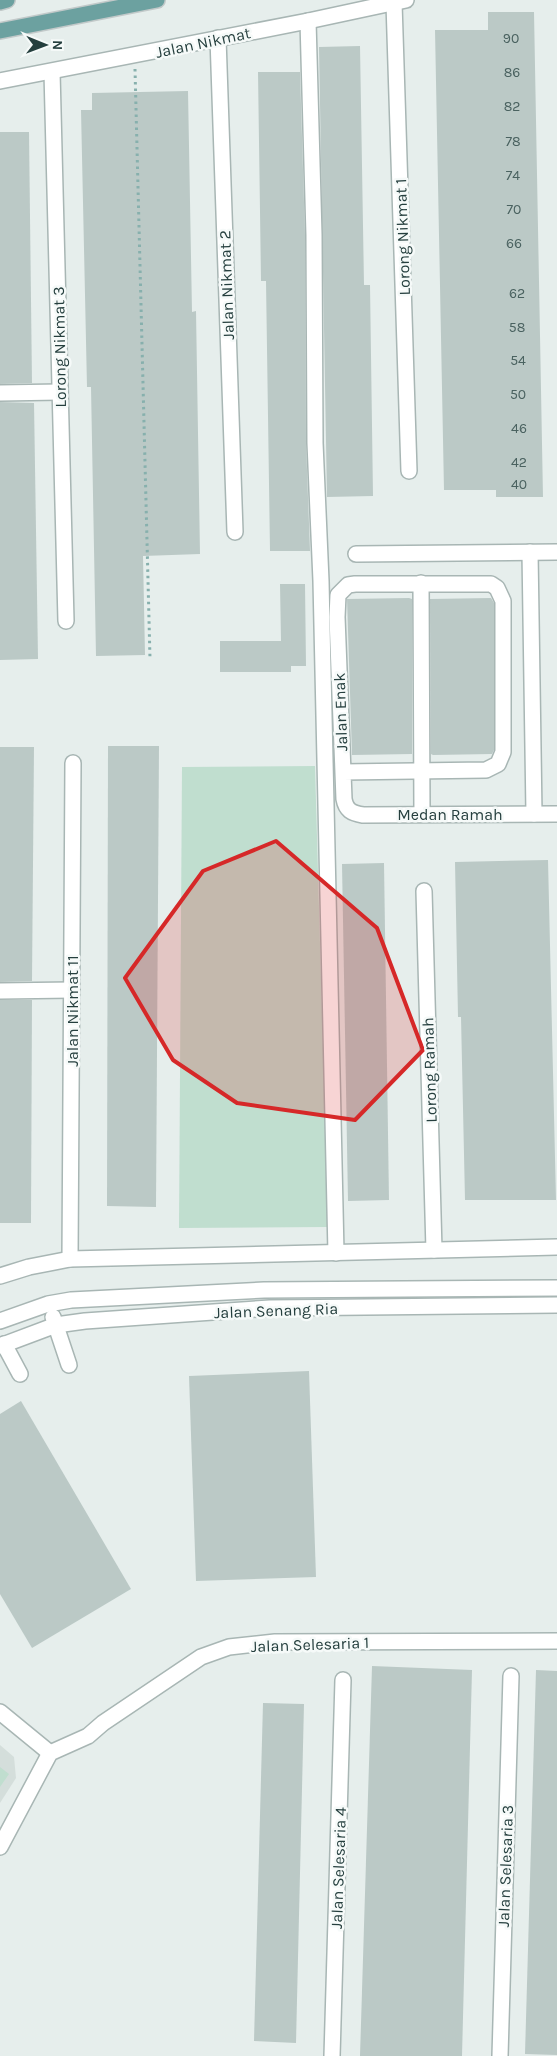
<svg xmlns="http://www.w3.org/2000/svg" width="557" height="2056" font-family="Karla,sans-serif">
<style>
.built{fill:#d4dedb}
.green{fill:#c0decf}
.building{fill:#bbc9c6}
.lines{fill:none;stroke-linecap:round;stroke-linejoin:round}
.minor-casing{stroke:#a8b6b4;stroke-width:18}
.major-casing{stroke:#c2c9c9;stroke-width:18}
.path{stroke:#87b0ad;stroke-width:3;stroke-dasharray:2.5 4;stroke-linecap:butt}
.minor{stroke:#fff;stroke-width:15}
.major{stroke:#6ca1a0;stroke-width:15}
.marked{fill:#d62828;fill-opacity:0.2;stroke:#d62828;stroke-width:4;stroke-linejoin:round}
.labels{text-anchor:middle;stroke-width:5;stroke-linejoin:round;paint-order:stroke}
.number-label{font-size:14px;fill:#4a6260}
.street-label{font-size:16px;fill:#253f3e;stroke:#f6faf9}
</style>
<rect width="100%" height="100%" fill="#e6eeec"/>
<polygon class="built" points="0,1745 14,1757 16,1778 0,1803"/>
<g class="green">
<polygon points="315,766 328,1227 179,1228 182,767"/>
<polygon points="0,1767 9,1774 0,1787"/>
</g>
<g class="building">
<polygon points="488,12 534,12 543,497 496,497 496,490 444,490 435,30 488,30"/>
<polygon points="360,46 364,285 370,285 373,496 327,497 319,47"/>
<polygon points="258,72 300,72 305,235 306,443 310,551 270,551 266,281 261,281"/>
<polygon points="188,91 192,312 196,311 200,554 143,556 145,655 96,656 91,387 87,387 81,110 92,110 92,93"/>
<polygon points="0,132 29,132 32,383 0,384"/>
<polygon points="0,402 34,403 38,659 0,660"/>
<polygon points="280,584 305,584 306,666 291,666 291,672 220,672 220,641 281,641"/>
<polygon points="409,598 412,599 412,754 352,755 347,599"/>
<polygon points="491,598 494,603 494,750 492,754 433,755 431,754 430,599"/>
<polygon points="108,746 159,746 156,1207 107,1206"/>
<polygon points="0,747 34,747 32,981 0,982"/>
<polygon points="548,860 556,1200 465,1200 461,1017 458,1017 455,862"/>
<polygon points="384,863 389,1200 348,1201 342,864"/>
<polygon points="0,1000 32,1000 31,1223 0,1223"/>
<polygon points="309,1371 316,1577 196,1581 189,1376"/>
<polygon points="21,1401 131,1589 32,1648 0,1594 0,1414"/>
<polygon points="372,1666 472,1670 462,2056 360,2056"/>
<polygon points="536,1670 557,1671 557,2055 525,2054"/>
<polygon points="263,1703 304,1704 296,2043 254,2041"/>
</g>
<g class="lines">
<g class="minor-casing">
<g id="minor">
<polyline points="394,3 409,471"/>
<polyline points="308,21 314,235 315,443 321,581 336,1253"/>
<polyline points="218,38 235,532"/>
<polyline points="52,72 66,621"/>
<polyline points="0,81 308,21 406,0"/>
<polyline points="0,393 60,392"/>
<polyline points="530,552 534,814"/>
<polyline points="356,554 557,552"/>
<polyline points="421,583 422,814"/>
<path d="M 343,772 L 486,770 L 498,764 L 503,752 L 503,601 L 497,588 L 491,584 L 355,584 L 348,585 L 338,595 L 337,617 L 344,799 C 346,810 351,813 363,815 L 557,814"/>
<polyline points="424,891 434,1250"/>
<polyline points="0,991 72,990"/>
<polyline points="70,1259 73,763"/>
<polyline points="0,1276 29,1267 70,1259 557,1247"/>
<polyline points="53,1317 69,1365"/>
<polyline points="0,1321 48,1304 71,1300 264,1290 557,1288"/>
<polyline points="4,1344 20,1374"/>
<polyline points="0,1346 56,1325 85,1321 270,1308 557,1305"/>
<polyline points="0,1712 50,1753"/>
<polyline points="0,1847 50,1753 88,1736 103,1723 201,1657 229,1647 275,1642 557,1641"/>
<polyline points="332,2056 343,1680"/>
<polyline points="500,2056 511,1676"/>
</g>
</g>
<g class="major-casing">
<g id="major">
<polyline points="0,2 7,0"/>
<polyline points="0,31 157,0"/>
</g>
</g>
<polyline class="path" points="135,69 150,659"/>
<use href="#minor" class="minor"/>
<use href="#major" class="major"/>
</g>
<path class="marked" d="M 276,841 L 377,928 L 423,1050 L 355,1120 L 237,1103 L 173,1060 L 125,978 L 203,871 Z"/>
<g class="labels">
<g class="number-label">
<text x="511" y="43">90</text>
<text x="512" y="77">86</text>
<text x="512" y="111">82</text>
<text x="513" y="146">78</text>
<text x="513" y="180">74</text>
<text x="514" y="214">70</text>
<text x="514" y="248">66</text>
<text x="517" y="298">62</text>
<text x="517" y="332">58</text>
<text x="518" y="365">54</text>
<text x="518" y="399">50</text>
<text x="519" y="433">46</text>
<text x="519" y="467">42</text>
<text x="519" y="489">40</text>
</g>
<g class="street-label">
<text transform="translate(203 42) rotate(-12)" y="6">Jalan Nikmat</text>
<text transform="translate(402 237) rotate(-92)" y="6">Lorong Nikmat 1</text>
<text transform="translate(226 285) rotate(-92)" y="6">Jalan Nikmat 2</text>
<text transform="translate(59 347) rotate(-91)" y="6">Lorong Nikmat 3</text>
<text transform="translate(340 712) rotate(-92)" y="6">Jalan Enak</text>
<text x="450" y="820">Medan Ramah</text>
<text transform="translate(72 1011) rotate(-90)" y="6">Jalan Nikmat 11</text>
<text transform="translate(429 1070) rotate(-92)" y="6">Lorong Ramah</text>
<text transform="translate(276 1310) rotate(-2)" y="6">Jalan Senang Ria</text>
<text transform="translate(310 1644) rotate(-2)" y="6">Jalan Selesaria 1</text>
<text transform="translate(505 1866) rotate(-88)" y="6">Jalan Selesaria 3</text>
<text transform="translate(338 1868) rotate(-88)" y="6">Jalan Selesaria 4</text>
</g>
</g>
<g transform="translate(45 45) rotate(91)" stroke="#f6faf9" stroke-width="4" paint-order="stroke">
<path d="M0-4L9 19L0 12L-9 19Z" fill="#253f3e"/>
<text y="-8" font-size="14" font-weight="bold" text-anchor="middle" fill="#253f3e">N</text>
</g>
</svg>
